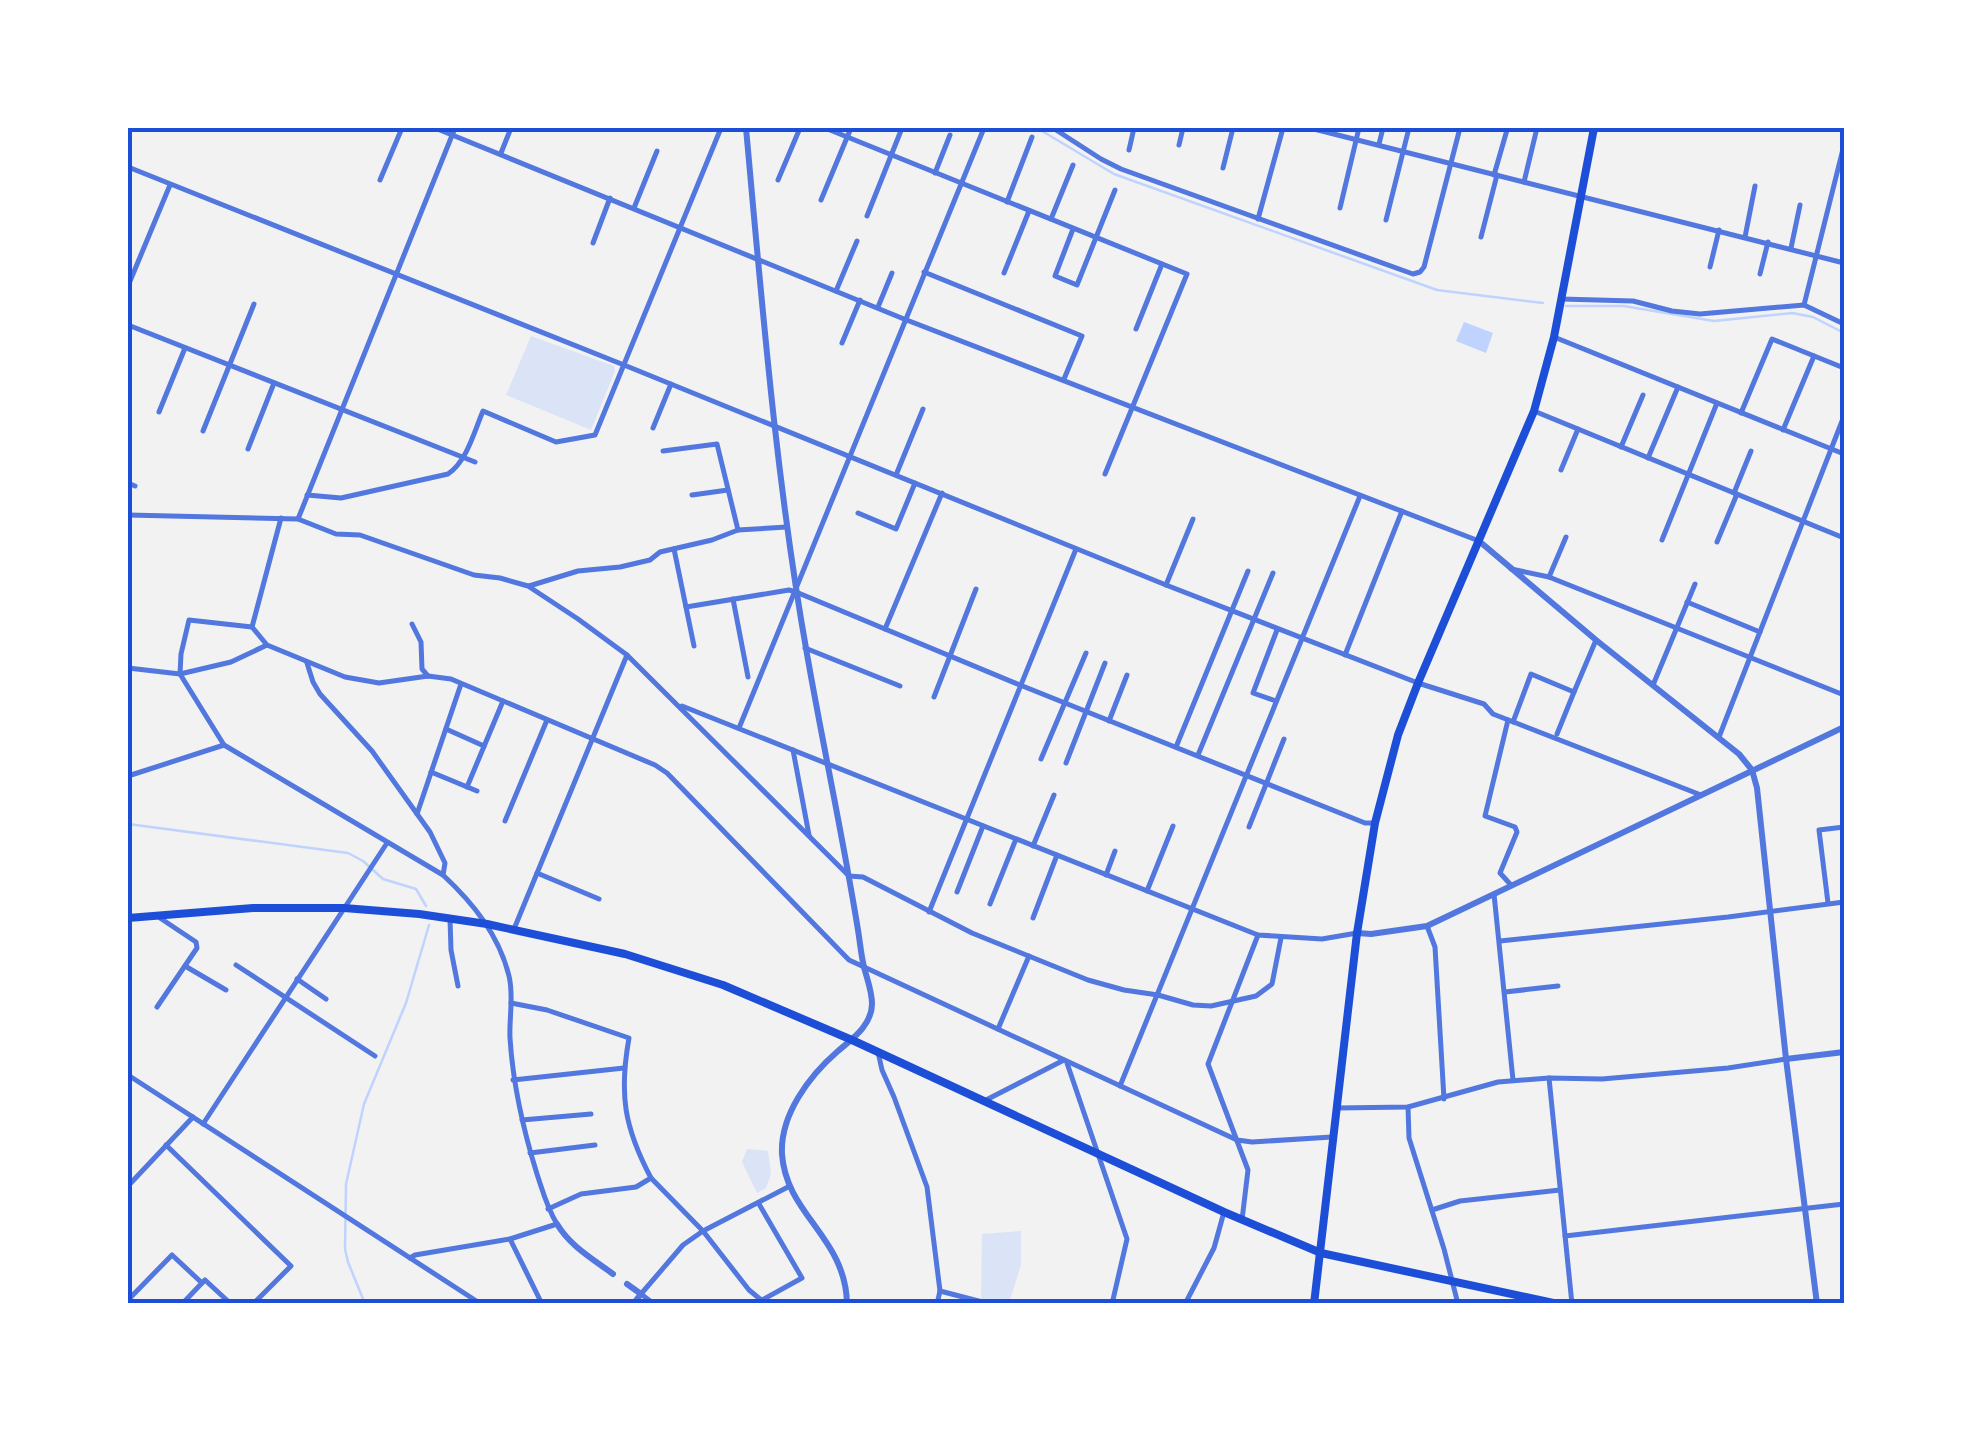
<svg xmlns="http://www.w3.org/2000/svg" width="1972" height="1431" font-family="'DM Sans',sans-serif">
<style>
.green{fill:#dbe4f7}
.water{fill:#bfd3fe}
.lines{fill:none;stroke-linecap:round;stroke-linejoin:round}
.stream{stroke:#bfd3fe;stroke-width:2.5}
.minor{stroke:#5277de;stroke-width:5}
.tertiary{stroke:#5277de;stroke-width:6}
.primary{stroke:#1d4ed8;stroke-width:8}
.trunk{stroke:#1d4ed8;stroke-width:8}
.neatline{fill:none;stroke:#1d4ed8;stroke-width:4}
</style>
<rect width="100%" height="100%" fill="#f2f2f2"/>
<g class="green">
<polygon points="531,336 614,366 615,371 591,430 506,395"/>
<polygon points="747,1149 768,1151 771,1174 766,1188 757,1193 742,1162"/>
<polygon points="1021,1231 1021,1265 1009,1303 981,1299 982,1234"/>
</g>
<polygon class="water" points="1464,322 1493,333 1486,353 1456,341"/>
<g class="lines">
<g class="stream">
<polyline points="1037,128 1114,174 1437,290 1543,303"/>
<polyline points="1566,306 1624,306 1714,321 1792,313 1813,317 1844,333"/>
<polyline points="128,824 348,853 363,861 383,879 416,889 426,906"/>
<polyline points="365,1304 348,1262 345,1249 346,1184 364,1104 406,1003 429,925"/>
</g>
<g class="minor">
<polyline points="435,128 904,319 1479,541"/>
<polyline points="825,128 1187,274 1105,474"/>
<polyline points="1053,128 1101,159 1121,169 1413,274 1420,272 1424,267 1460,128"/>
<polyline points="1310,128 1844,263"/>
<polyline points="1379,144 1383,128"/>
<polyline points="1179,145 1183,128"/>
<polyline points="1129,150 1134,128"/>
<polyline points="501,153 511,128"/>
<polyline points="128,167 624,365 1166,585 1418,683 1484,704 1493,714 1701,795"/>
<polyline points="1223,168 1233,128"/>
<polyline points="935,173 950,135"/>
<polyline points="1494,175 1507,130"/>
<polyline points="380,180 402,128"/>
<polyline points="778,180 800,128"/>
<polyline points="1524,182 1537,128"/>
<polyline points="821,200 851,128"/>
<polyline points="1007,202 1032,137"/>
<polyline points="634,208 657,151"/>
<polyline points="1340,208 1359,128"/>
<polyline points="867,216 902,128"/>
<polyline points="1051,219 1073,165"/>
<polyline points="1258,219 1283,128"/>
<polyline points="1386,220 1409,128"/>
<polyline points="1073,229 1055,276 1077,285 1115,190"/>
<polyline points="1481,237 1497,175"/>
<polyline points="1745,237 1755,186"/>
<polyline points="593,243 610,198"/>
<polyline points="1791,248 1800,205"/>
<polyline points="1710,267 1719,230"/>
<polyline points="924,272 1082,336 1064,379"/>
<polyline points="1004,273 1029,211"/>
<polyline points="1760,274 1768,242"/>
<polyline points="128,286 170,185"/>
<polyline points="836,291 857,241"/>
<polyline points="1561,299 1633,301 1672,311 1700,314 1804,305 1844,324"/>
<polyline points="1804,305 1844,145"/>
<polyline points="878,307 892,273"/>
<polyline points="128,325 475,462"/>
<polyline points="1136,329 1162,264"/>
<polyline points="1554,337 1844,454"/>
<polyline points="842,343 860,300"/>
<polyline points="1534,411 1844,538"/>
<polyline points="159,412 185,348"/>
<polyline points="1741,413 1772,339 1844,368"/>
<polyline points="653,428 671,384"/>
<polyline points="1783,430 1814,356"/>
<polyline points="203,431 254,304"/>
<polyline points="1621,447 1643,395"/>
<polyline points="248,449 274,383"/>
<polyline points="663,451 717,444 738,530"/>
<polyline points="1648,458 1678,387"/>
<polyline points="1561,470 1578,429"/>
<polyline points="896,475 923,409"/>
<polyline points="128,483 135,486"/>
<polyline points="1734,493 1751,451"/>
<path d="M 307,495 L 341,498 L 448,474 C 467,461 474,432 483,411 L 556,442 L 595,435 L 721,128"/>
<polyline points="692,495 728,490"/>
<polyline points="858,513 896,529 915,483"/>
<polyline points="128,515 298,519 336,534 360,535 474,575 500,578 528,586 578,619 627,655 849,876 863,877 972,933 1088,980 1124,990 1158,995 1193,1005 1211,1006 1256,996 1272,984 1281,938"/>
<polyline points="281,518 252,627 267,645 345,677 379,683 428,676 451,679 655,765 667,773 849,960 1237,1140 1252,1142 1332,1137"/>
<polyline points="298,519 455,128"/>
<polyline points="1662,540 1717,403"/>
<polyline points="1717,542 1737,494"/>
<polyline points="674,549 694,646"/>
<polyline points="1511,569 1549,577 1844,695"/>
<polyline points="1549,577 1566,537"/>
<polyline points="1166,585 1193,519"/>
<polyline points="529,586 578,571 620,567 650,560 660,552 712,540 738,530 787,527"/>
<polyline points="733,599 748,677"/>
<polyline points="1687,602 1760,632"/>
<polyline points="686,607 789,590 796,592 1020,685 1365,823 1375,823"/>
<polyline points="412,624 421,642 422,669 428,676"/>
<polyline points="252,627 189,620 181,654 180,674 231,662 267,645"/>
<polyline points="885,629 942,493"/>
<polyline points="805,648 900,686"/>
<polyline points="1345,655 1402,511"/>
<polyline points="307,663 313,682 320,694 372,751 430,832 445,863 443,875"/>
<path d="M 128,668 L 180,674 L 224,745 L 443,875 C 473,903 499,935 509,976 C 514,996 509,1018 510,1038 C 513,1085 523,1129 537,1174 C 543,1192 547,1208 557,1224 L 510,1239 L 415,1255 L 410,1258"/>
<polyline points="1653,685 1695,584"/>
<polyline points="934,697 976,589"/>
<polyline points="1276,701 1253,693 1277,630"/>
<polyline points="682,706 1258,935 1322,939 1357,933"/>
<polyline points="1508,720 1485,816 1515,827 1517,832 1500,873 1511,885"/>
<polyline points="1109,721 1127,675"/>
<polyline points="1513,722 1531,674 1574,692 1596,640"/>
<polyline points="739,728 984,128"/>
<polyline points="446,729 484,746"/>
<polyline points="1557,734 1574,692"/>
<polyline points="1719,737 1844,416"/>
<polyline points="1176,747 1248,571"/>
<polyline points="793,750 809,835"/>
<polyline points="1198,755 1273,573"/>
<polyline points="1041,759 1086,653"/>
<polyline points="1066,763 1105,663"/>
<polyline points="431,772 477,791"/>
<polyline points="128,776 224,745"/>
<polyline points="467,787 503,701"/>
<polyline points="417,814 461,684"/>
<polyline points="505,821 547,720"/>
<polyline points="1249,827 1284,739"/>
<polyline points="1033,846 1054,795"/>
<polyline points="537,873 599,899"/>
<polyline points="1106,875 1115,851"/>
<polyline points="1147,891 1173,826"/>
<polyline points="957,892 983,826"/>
<polyline points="1494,894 1513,1080"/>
<polyline points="1828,903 1819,830 1844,827"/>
<polyline points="990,904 1016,839"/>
<polyline points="929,912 1076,549"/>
<polyline points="157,916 196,942 197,948 157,1007"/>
<polyline points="1033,918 1057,855"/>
<polyline points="450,919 451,950 458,986"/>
<polyline points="1427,926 1435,947 1444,1099"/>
<polyline points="514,929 627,655"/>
<polyline points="1500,941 1728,917 1844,902"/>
<polyline points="236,965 375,1056"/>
<polyline points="185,966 226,990"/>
<polyline points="297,979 326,999"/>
<polyline points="1505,992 1558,986"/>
<path d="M 511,1003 L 547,1010 L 629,1038 C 619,1094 624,1127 651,1178"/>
<polyline points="998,1029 1029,956"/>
<polyline points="878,1052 882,1070 894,1097 927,1187 940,1291 937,1304"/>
<polyline points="1067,1063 1127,1239 1112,1304"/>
<polyline points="128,1075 481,1304"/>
<polyline points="1549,1078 1572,1304"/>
<polyline points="513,1080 624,1068"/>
<polyline points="1120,1086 1360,496"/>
<polyline points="984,1101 1064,1060"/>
<polyline points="1408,1107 1409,1138 1444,1249 1458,1304"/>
<polyline points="1337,1108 1408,1107 1498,1082 1549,1078 1602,1079 1728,1068 1786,1059"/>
<polyline points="522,1120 591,1114"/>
<polyline points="203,1124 387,843"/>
<polyline points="166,1145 291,1266 253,1304"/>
<polyline points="530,1153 595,1145"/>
<polyline points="128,1186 193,1117"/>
<polyline points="759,1204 802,1278 762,1300"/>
<polyline points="548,1209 581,1194 636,1187 651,1178 703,1231 749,1290 766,1304"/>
<polyline points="1432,1210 1460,1201 1560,1190"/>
<polyline points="1242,1220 1248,1170 1208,1064 1258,935"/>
<polyline points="1565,1236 1844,1204"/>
<polyline points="510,1239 542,1304"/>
<polyline points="202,1283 205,1280 231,1304"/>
<polyline points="940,1291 990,1304"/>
<polyline points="128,1300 172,1255 202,1283 182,1304"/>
<polyline points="654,1304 641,1294 683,1245 703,1231 788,1187"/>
<polyline points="1185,1304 1214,1248 1224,1212"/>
</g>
<g class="tertiary">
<path d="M 746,128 C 762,303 776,480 807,654 C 823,746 843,837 858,930 C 860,942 861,955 864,967 C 867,979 872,991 872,1004 C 872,1025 852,1039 838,1051 C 809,1076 780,1115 782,1154 C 786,1215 846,1237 847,1304"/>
<polyline points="1479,541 1596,640 1739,754 1752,770 1757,788 1786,1059 1817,1304"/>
<polyline points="1357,933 1371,934 1427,926 1844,727"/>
<polyline points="1786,1059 1844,1052"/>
<path d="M 557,1224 C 570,1246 593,1259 613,1274"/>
<polyline points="627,1284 641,1294 633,1304"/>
</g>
<polyline class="primary" points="1314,1304 1357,933 1375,823 1398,735 1418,683 1534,411 1554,337 1594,128"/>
<polyline class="trunk" points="128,918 253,908 344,908 419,914 487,924 625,954 723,985 852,1040 1224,1212 1321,1253 1558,1304"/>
</g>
<rect width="1972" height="1431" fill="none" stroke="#ffffff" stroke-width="260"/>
<rect x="130" y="130" width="1712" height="1171" class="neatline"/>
</svg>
